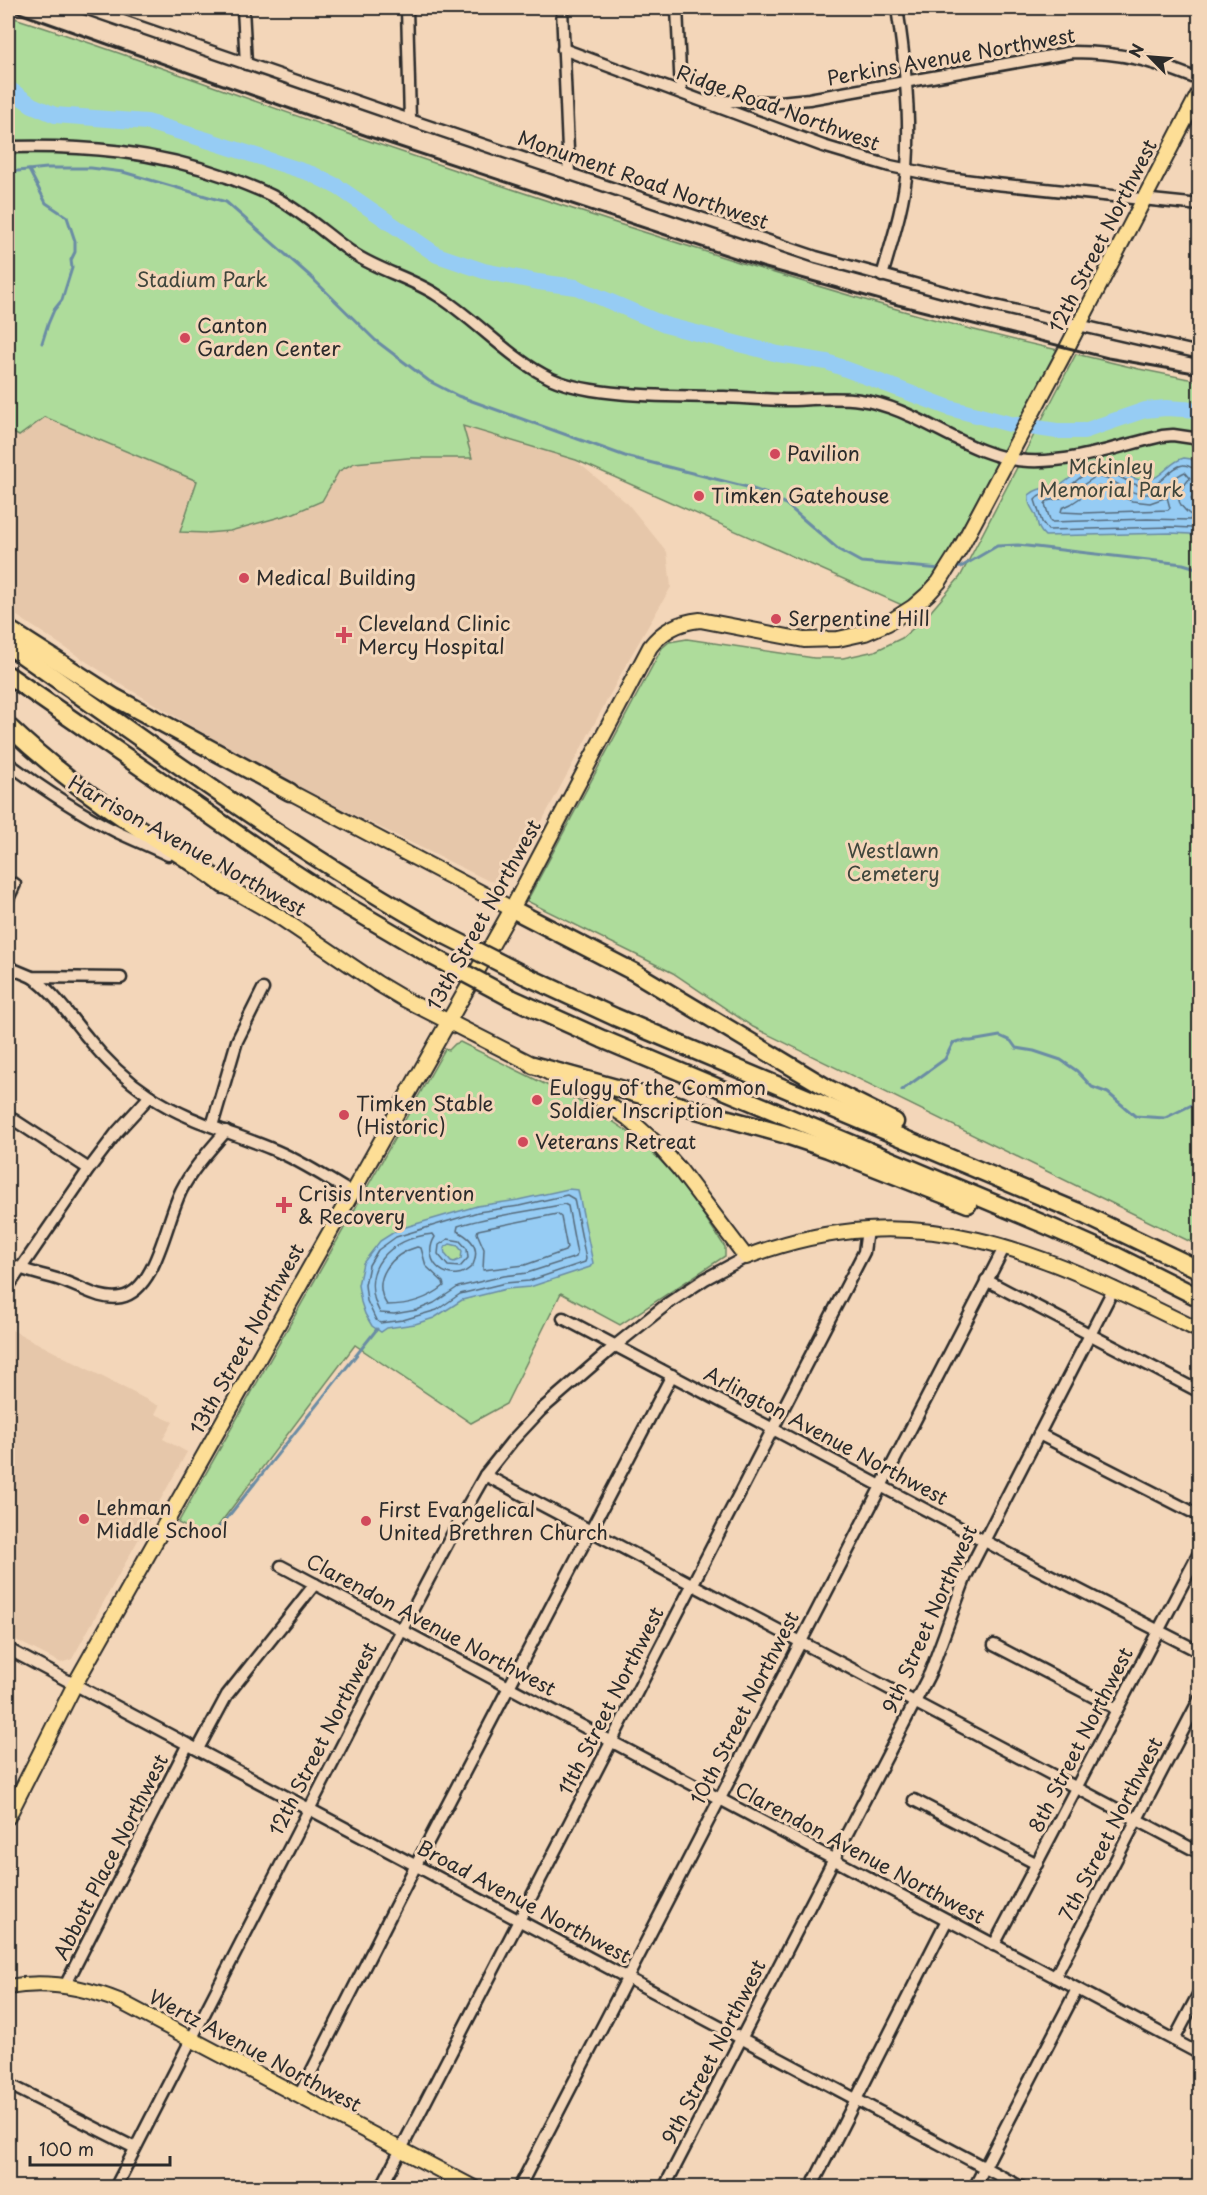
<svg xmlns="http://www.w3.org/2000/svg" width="1207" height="2195" font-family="'Playpen Sans',sans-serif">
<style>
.built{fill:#e6c7aa}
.green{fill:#aedc9b;stroke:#6c8463;stroke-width:1.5}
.water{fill:#96ccf4;stroke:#6b8ca4;stroke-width:1.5;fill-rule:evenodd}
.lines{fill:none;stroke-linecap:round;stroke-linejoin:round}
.shore{stroke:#566b7b;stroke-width:1.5}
.stream{stroke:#6b8ca4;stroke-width:3}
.river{stroke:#96ccf4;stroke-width:16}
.minor-casing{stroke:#2b2b2b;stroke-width:15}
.major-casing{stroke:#2b2b2b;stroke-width:18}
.highway-casing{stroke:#2b2b2b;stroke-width:21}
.minor{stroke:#f3d6b9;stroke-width:10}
.major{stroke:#fdde96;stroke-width:14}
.highway{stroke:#fdde96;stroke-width:16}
.rail{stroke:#2b2b2b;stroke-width:3}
.highway-bridge-casing{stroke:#2b2b2b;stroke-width:21;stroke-linecap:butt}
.highway-bridge{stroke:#fdde96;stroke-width:16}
.poi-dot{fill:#d1495b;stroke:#f3d6b9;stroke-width:2}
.labels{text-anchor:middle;stroke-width:6;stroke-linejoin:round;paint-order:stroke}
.street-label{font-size:20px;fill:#2b2b2b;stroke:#f3d6b9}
.park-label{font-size:20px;fill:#3f463c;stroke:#f3d6b9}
.poi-label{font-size:20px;fill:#2b2b2b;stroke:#f3d6b9;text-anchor:start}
</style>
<rect width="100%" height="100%" fill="#f3d6b9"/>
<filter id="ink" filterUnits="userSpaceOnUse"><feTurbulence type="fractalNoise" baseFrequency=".0167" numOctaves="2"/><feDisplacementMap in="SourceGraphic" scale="12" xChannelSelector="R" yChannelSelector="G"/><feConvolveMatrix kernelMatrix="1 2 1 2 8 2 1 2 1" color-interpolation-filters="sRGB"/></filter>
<g filter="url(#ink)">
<g class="built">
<polygon points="403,408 575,460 628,504 667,552 671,587 629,659 512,877 501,882 489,881 316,796 242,756 119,683 8,610 8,430 19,436 45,417 197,481"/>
<polygon points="8,1328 159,1406 155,1414 173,1422 163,1439 187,1452 72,1659 61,1663 8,1636"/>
</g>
<g class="green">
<path d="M 8,16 C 119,51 227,92 337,130 C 474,177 610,222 748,265 C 850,296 953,327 1058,350 L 932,583 L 904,606 L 576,460 L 463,426 L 472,458 L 408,458 L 354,463 L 339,471 L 322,501 L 294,513 L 230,531 L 206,533 L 180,532 L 197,481 L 45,417 L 19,436 L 8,430 Z"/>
<polygon points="1076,354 1139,369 1199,381 1199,1246 753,1027 673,973 527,901 662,648 669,642 687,639 814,658 843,658 875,651 902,638 926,617 960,577"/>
<polygon points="460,1042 591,1107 627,1131 659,1159 672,1173 693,1199 725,1247 725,1256 620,1325 561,1293 506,1404 471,1423 355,1345 209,1538 178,1523 445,1049 449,1050 455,1044"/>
</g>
<g class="water">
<path d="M 1184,458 L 1191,459 L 1199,466 L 1199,491 L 1197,490 L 1191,499 L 1199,504 L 1199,542 L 1190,534 L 1171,533 L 1045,536 C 1036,527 1039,524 1035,514 C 1031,507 1028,504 1029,495 C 1039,486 1049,489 1060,485 C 1071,480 1079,467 1091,464 C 1112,458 1128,484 1149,480 C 1163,477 1170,461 1184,458 Z"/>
<path d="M 568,1189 L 578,1190 L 593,1263 L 590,1267 L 530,1287 L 506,1289 L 462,1300 L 434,1318 L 415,1324 L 387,1328 L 381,1332 L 372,1326 L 365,1314 L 361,1302 L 358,1285 L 363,1263 L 380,1241 L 399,1229 L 477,1206 L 518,1200 ZM 450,1244 L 458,1246 L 462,1251 L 461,1259 L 454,1262 L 451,1261 L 445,1254 L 444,1248 Z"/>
</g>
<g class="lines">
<g class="shore">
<path d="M 1200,471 C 1193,470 1189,464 1183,465 C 1169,467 1163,485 1148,486 C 1128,488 1114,467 1095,470 C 1081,472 1074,487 1060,491 C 1051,494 1041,492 1035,500 L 1042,522 L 1048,530 L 1171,527 L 1192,528 L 1200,534"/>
<path d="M 1185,472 L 1190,478 C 1176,494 1173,502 1192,516 L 1190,520 L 1147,519 L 1052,522 L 1050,520 L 1045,504 L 1047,501 L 1065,497 L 1095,477 C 1116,476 1130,500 1153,493 C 1166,488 1173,477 1185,472 Z"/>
<polygon points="1098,486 1132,501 1150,503 1167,497 1170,508 1168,510 1082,513 1061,512 1062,508 1071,504"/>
<polygon points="567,1195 574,1199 586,1259 585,1262 529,1281 505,1283 460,1294 437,1310 403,1320 380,1323 376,1320 367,1301 365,1285 369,1265 378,1250 396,1237 478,1212 519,1206"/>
<path d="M 564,1204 L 568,1206 L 577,1254 L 576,1257 L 527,1273 L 504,1276 L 458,1287 L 434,1303 L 417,1310 L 394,1314 L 380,1313 C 357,1269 390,1238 433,1234 L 435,1237 C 419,1262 452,1289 473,1265 C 480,1249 472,1238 457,1231 L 458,1226 C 492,1215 529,1212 564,1204 Z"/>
<polygon points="557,1214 561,1217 567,1248 565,1251 525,1265 483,1270 484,1249 477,1233 478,1230"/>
<polygon points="448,1239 460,1241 467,1249 468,1258 460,1267 448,1266 438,1254 439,1245"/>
<path d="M 417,1247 L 421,1248 L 426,1266 L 443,1282 L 444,1286 C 428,1299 407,1305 387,1305 C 370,1279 392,1254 417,1247 Z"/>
</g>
<g class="stream">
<polyline points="29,170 46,203 67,217 75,241 75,252 71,260 72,268 66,287 62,300 54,310 48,324 42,343"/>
<polyline points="8,172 47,168 91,168 123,172 226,202 310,276 375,340 429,381 458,396 625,456 747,487 770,495 787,505 839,550 861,562 941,569"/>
<polyline points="953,568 961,567 997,546 1018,545 1183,564 1200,569"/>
<polyline points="902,1090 945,1059 953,1043 959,1041 971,1041 1000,1036 1011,1041 1016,1048 1034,1051 1061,1060 1077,1071 1092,1087 1108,1093 1135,1116 1165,1118 1200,1101"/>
<polyline points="216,1532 377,1329"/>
</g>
<polyline class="river" points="8,88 32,105 55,115 147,122 207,140 312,174 338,187 437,255 484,271 538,282 576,287 665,325 778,354 827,362 950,408 1010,424 1057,431 1084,431 1145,410 1166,408 1200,410"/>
<g class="minor-casing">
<g id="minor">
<polyline points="85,8 410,120 816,257 991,305 1200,353"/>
<polyline points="243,8 246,64"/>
<polyline points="407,8 410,120"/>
<polyline points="562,8 569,174"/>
<polyline points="677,8 681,92"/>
<polyline points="563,49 823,146 890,166 948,178 996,184 1200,205"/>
<path d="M 714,101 L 780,102 L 809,99 L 1073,52 C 1123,52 1153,61 1200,80"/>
<path d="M 8,147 C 84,145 155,151 227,177 C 244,184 262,190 278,199 C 305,214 328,236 354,254 C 380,271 411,278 437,295 C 477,320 509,359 552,379 C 595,398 676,396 724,397 C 747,398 769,400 792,400 C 815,399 838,397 860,400 C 920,408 967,458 1028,461 C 1073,463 1119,446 1162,436 L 1173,435 L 1200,439"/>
<path d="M 882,276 C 892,241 904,205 907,168 C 911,115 905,60 897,8"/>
<path d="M 8,763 C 42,788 79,813 117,832 C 134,840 151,847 168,855"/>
<polyline points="8,899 15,884"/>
<polyline points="8,967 32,977 121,978"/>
<path d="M 32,977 C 55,993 69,1016 87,1037 C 105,1060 126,1080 150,1096 C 187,1121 231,1132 272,1149 C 300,1160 326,1178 352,1193"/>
<polyline points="8,1116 89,1169"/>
<polyline points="212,1126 237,1041 263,989"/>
<path d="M 8,1263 C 24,1272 42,1274 60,1280 C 80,1286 99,1301 121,1297 C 157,1290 166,1219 182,1189 C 193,1168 210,1150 226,1131"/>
<polyline points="986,1280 1200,1392"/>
<polyline points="8,1287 89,1169 117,1132 150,1096"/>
<polyline points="563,1318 1034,1567 1200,1652"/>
<polyline points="1039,1434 1200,1516"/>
<polyline points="485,1475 1200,1853"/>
<polyline points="281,1566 1200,2054"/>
<polyline points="994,1645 1117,1709"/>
<polyline points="8,1649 1023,2188"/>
<polyline points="198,1749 227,1695 315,1584"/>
<polyline points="914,1800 1037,1864"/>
<polyline points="994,1945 1200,1551"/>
<polyline points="1055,1977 1200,1698"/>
<polyline points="65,1986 188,1744"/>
<polyline points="1174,2040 1200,1991"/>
<polyline points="8,2084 135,2148"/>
<polyline points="299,2096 416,1865 672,1375"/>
<polyline points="115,2188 376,1679 464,1512 485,1475 512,1441 541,1410 616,1345 667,1304 705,1279 746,1257"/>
<polyline points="381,2188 864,1252 867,1230"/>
<polyline points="519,2188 1005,1246"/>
<polyline points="664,2188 930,1673 966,1576 1114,1288"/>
<polyline points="811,2188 947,1920"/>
<polyline points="974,2188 1077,1989"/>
</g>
</g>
<g class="major-casing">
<g id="major">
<polyline points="290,792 512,909"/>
<path d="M 224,885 L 278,916 L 377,983 L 404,999 L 597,1097 L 628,1118 L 660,1147 L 680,1170 L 746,1257 C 920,1191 1044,1254 1200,1331"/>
<path d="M 8,1817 L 75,1684 L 512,909 L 650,647 C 662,631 680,622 700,620 L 804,640 L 838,639 L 865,633 L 888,623 L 913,607 L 929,593 L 939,582 L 961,547 L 1067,348 L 1200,91"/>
<path d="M 8,1987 C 46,1980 84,1987 119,2001 L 474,2188"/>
</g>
</g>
<g class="highway-casing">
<g id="highway">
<polyline points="8,629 114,697 290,792"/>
<path d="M 8,645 C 151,745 292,850 445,935"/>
<polyline points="8,675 279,863 325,893 434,957"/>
<path d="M 8,726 C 46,762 87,794 131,823 C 162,844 194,861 224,885"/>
<polyline points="512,909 634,972 829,1089 895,1122"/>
<polyline points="524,975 615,1017 1076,1211 1200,1270"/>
<polyline points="511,998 602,1039 1048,1226 1114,1255 1200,1298"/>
<polyline points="533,1065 783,1134 828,1149 968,1204"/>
</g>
</g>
<use href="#minor" class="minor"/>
<use href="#major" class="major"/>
<use href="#highway" class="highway"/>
<polyline class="rail" points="8,9 367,136 762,267 898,305 1108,358 1200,374"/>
<g class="highway-bridge-casing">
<g id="highway-bridge">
<polyline points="445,935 524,975"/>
<polyline points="434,957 511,998"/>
</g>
</g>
<use href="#highway-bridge" class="highway-bridge"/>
</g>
</g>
<g class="poi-dot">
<circle cx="185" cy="338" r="6"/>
<circle cx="775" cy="454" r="6"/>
<circle cx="699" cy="496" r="6"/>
<circle cx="244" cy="578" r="6"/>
<circle cx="776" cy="619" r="6"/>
<path d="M341 626h6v6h6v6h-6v6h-6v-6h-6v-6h6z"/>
<circle cx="537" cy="1100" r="6"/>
<circle cx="344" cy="1115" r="6"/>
<circle cx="523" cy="1142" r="6"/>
<path d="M281 1196h6v6h6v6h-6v6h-6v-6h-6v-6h6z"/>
<circle cx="84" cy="1519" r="6"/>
<circle cx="366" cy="1521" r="6"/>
</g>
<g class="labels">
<g class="street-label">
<text transform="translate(951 57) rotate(-10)" y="7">Perkins Avenue Northwest</text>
<text transform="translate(778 108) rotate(20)" y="7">Ridge Road Northwest</text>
<text transform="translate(643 180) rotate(19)" y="7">Monument Road Northwest</text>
<text transform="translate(1103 236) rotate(-63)" y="7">12th Street Northwest</text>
<text transform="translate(187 846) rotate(29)" y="7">Harrison Avenue Northwest</text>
<text transform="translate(484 915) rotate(-61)" y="7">13th Street Northwest</text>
<text transform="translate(247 1339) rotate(-61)" y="7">13th Street Northwest</text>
<text transform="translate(826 1436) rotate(28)" y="7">Arlington Avenue Northwest</text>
<text transform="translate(930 1619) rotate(-66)" y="7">9th Street Northwest</text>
<text transform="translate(431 1625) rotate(28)" y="7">Clarendon Avenue Northwest</text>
<text transform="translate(611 1701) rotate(-63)" y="7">11th Street Northwest</text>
<text transform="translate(745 1708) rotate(-63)" y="7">10th Street Northwest</text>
<text transform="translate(323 1739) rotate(-63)" y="7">12th Street Northwest</text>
<text transform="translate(1081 1740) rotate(-63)" y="7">8th Street Northwest</text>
<text transform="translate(1111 1829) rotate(-63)" y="7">7th Street Northwest</text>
<text transform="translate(860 1853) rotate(28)" y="7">Clarendon Avenue Northwest</text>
<text transform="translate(111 1857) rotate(-63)" y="7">Abbott Place Northwest</text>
<text transform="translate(524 1902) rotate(28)" y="7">Broad Avenue Northwest</text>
<text transform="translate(255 2051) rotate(28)" y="7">Wertz Avenue Northwest</text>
<text transform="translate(714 2052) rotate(-63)" y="7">9th Street Northwest</text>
</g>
<g class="park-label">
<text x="202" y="287">Stadium Park</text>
<text x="1111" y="474">Mckinley<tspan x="1111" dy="23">Memorial Park</tspan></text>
<text x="893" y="858">Westlawn<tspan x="893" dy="23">Cemetery</tspan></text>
</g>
<g class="poi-label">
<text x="197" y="333">Canton<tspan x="197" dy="23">Garden Center</tspan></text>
<text x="787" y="461">Pavilion</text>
<text x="711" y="503">Timken Gatehouse</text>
<text x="256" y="585">Medical Building</text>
<text x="788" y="626">Serpentine Hill</text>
<text x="358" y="631">Cleveland Clinic<tspan x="358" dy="23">Mercy Hospital</tspan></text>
<text x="549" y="1095">Eulogy of the Common<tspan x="549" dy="23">Soldier Inscription</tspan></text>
<text x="356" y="1111">Timken Stable<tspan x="356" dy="23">(Historic)</tspan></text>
<text x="535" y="1149">Veterans Retreat</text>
<text x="298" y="1201">Crisis Intervention<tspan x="298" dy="23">&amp; Recovery</tspan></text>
<text x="96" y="1515">Lehman<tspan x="96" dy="23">Middle School</tspan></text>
<text x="378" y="1517">First Evangelical<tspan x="378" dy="23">United Brethren Church</tspan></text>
</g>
</g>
<rect width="1207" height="2195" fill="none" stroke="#f3d6b9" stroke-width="30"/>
<rect x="15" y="15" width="1177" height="2165" fill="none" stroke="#2b2b2b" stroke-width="2" filter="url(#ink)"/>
<g transform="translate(1150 57) rotate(295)" stroke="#f3d6b9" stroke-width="4.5" paint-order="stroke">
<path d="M0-4.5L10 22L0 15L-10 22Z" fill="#2b2b2b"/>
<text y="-9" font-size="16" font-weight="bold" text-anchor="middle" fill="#2b2b2b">N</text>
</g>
<path d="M30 2156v9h140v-9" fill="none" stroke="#2b2b2b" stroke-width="3"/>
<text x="39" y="2156" font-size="18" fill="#2b2b2b" stroke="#f3d6b9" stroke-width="4.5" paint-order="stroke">100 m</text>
</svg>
